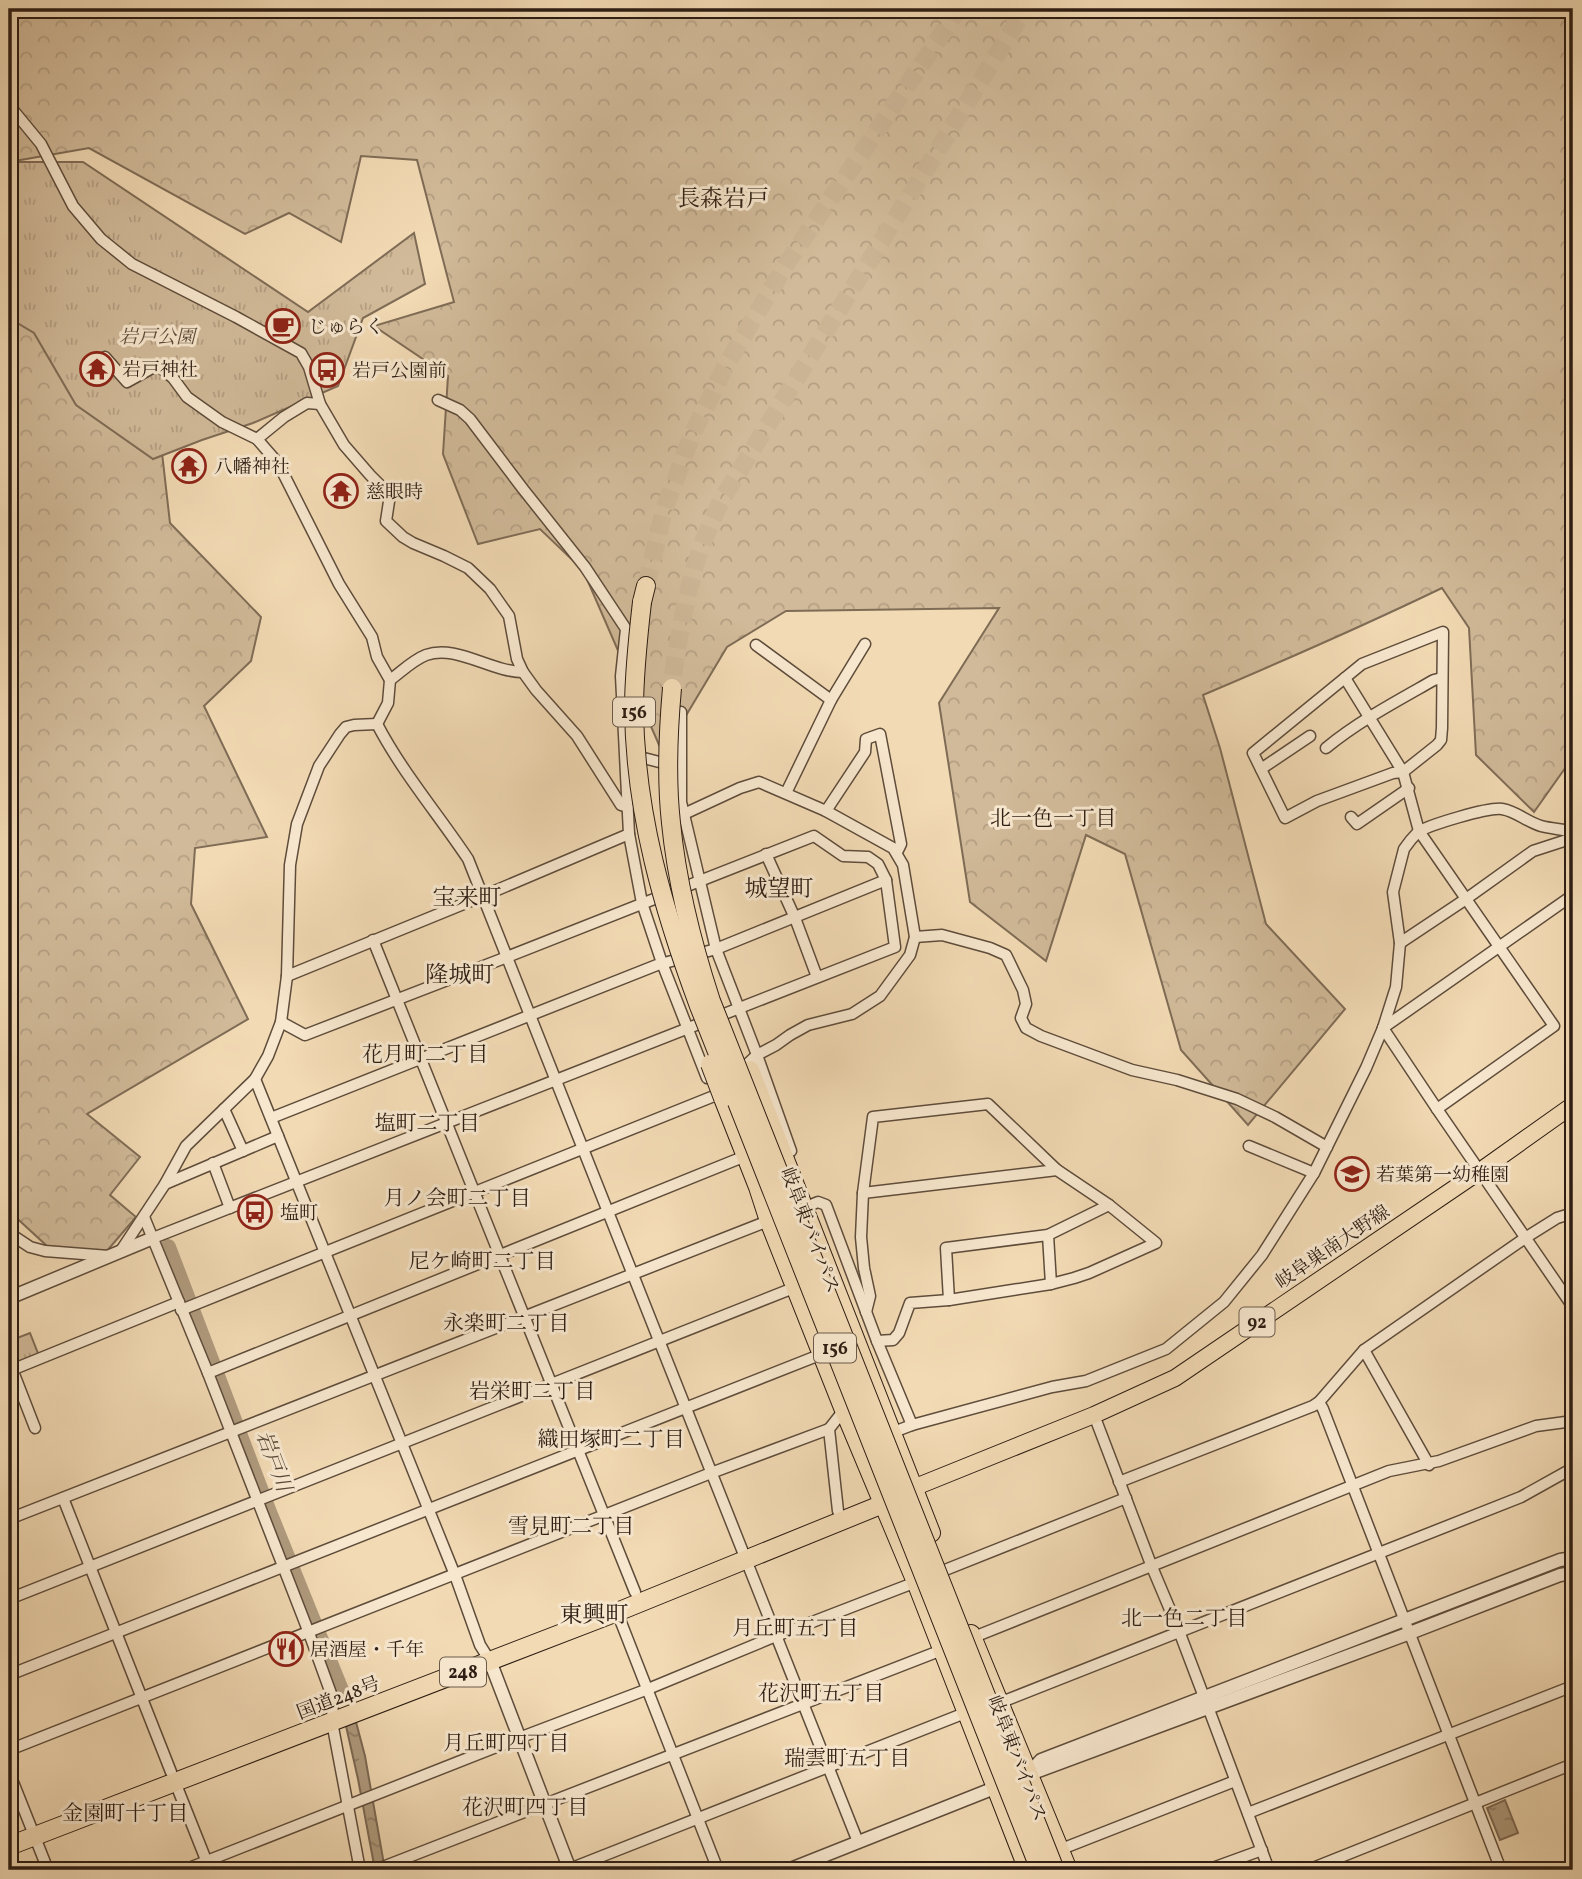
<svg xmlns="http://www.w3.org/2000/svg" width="1582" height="1879" font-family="Vollkorn,'Noto Serif JP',serif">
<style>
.forest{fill:url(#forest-crowns);stroke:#7f6c56;stroke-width:2}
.park{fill:url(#park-tufts);stroke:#7f6c56;stroke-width:2}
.water{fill:url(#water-ripples);stroke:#7b6853;stroke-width:2}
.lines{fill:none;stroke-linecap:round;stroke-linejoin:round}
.river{stroke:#af9a7d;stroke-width:16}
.trunk-tunnel{stroke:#cbb494;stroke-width:18;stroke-dasharray:18 9;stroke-linecap:butt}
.minor-casing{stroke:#5e4c3b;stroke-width:13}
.tertiary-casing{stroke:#5e4c3b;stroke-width:15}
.primary-casing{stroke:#2d1d13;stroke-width:18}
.trunk-casing{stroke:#2d1d13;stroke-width:20}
.minor{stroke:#f7e7ce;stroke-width:10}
.tertiary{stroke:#f7e7ce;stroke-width:12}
.primary{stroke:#f2dab4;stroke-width:16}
.trunk{stroke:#f2dab4;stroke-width:18}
.trunk-bridge-casing{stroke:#2d1d13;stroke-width:20;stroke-linecap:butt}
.trunk-bridge{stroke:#f2dab4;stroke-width:18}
.labels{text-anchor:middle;stroke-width:6;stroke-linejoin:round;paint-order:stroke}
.shield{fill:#f7e7ce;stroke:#6a5a4b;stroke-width:2}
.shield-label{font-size:18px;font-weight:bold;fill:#2d1d13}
.poi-label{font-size:19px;fill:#2d1d13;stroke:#f7e7ce;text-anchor:start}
.park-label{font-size:19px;font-style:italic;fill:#5e4c3b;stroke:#f7e7ce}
.street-label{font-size:19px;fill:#2d1d13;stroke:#f7e7ce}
.neighbourhood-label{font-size:21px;fill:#2d1d13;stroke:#f7e7ce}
.water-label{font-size:21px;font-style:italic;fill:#5a4938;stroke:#f7e7ce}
.quarter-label{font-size:23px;fill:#2d1d13;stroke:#f7e7ce}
</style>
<defs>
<pattern id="forest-crowns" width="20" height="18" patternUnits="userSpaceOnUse" patternTransform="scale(1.75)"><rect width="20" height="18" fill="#d1ba99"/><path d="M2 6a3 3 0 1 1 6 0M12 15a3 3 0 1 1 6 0" fill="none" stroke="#b49f83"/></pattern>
<pattern id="park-tufts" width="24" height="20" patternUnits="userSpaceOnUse" patternTransform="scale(1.75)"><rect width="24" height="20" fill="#d1ba99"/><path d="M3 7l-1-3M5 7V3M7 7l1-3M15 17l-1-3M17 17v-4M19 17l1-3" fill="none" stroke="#b49f83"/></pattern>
<pattern id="water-ripples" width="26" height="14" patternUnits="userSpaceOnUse" patternTransform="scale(1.75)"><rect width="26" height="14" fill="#af9a7d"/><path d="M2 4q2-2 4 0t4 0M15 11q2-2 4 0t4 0" fill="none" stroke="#8f7d65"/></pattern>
</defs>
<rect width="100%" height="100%" fill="#f2dab4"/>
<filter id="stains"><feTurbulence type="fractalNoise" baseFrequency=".00286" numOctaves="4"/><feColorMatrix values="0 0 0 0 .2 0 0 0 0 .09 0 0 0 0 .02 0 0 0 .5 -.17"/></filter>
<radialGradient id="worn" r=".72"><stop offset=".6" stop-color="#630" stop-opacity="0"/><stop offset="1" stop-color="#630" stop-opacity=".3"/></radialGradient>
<g class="forest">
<path d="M 9,9 L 1573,9 L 1573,757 L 1534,812 L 1476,755 L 1469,628 L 1442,588 C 1363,626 1283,661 1203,695 L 1220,748 L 1266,924 L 1345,1009 L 1248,1125 L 1181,1050 L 1125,854 L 1086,835 L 1046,961 L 970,902 L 939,703 L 999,608 L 786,611 L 727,647 L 663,754 L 583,570 L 540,529 L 478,544 L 443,454 L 448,376 L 374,326 L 454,302 L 417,160 L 361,156 L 341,242 L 289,213 L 245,234 L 89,148 L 9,162 Z"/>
<polygon points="9,259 156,400 170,523 261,617 251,661 204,706 267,837 195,848 191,904 248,1019 87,1114 140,1157 110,1195 136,1217 106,1252 47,1246 9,1211"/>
</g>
<g class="park">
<polygon points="9,162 83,162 308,312 414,233 425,284 363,318 338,386 253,423 202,440 153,459 76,405 34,333 9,318"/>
<polygon points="30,1333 39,1356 16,1364 9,1341"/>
</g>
<g class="water">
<polygon points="356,1722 365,1756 385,1870 375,1870 358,1779 346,1726"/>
<polygon points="1505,1800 1518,1833 1500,1840 1487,1808"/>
</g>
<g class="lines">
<polyline class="river" points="168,1247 269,1512 341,1690"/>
<g class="trunk-tunnel">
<polyline points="646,586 664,510 692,435 725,367 785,266 959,9"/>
<path d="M 673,675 C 680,631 687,587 702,545 C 708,529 715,514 722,499 L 1025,9"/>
</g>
<g class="minor-casing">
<g id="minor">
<polyline points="9,105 41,144 73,206 101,239 132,264 236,317 301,353 309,367 320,404 344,445 370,475 390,495 386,521 403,537 413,543 444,556 468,568 490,589 509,616 517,659 523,672 536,690 577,736 621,805 628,807"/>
<polyline points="105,357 127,382 154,367 161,368 173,378 187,397 222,422 257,439 278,463 339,584 372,637 377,657 390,680 388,703 377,724"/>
<polyline points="438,400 460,410 470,419 523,489 585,567 626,629 621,676 629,834 642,903 662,963 707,1078"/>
<polyline points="257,439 284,417 307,403 320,404"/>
<polygon points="1443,632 1442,728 1441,740 1437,745 1403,772 1393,773 1317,801 1285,818 1253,753 1362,664"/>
<polyline points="756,645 831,700"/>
<polyline points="1345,678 1403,772 1419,831 1554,1026 1437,1109"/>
<path d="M 390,680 C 401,672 413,660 426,655 C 456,644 491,672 523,672"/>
<polyline points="681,712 681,802 716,949 757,1055 791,1151"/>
<path d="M 377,724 C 402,772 438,814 468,859 L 858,1842"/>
<path d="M 1326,748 C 1359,721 1397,701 1434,680 L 1442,678"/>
<polyline points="632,755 671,765"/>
<polyline points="1261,769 1310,736"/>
<polyline points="786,793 831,700 865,644"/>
<polyline points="826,811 865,752 866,739 880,734 901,844 897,852"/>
<polyline points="684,814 740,788 759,782 826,811 893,848 903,865 915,937 910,955 880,996 852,1014 808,1025 790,1035 776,1045 757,1055 741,1070"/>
<polyline points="1351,817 1357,824 1409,788"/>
<polyline points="766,854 795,918 817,977"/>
<polyline points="915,937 942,935 990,948 1006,955 1023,990 1026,1004 1021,1018 1026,1028 1041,1036 1132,1070 1177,1080 1237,1099 1275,1117 1327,1147"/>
<polyline points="373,940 635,1592"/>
<polyline points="1400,943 1466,899 1533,851 1573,838"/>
<polyline points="287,976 483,896 629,834"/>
<polyline points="1383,1028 1437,1109 1573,1307"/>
<polyline points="1383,1028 1573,895"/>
<polyline points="255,1079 455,1575 480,1645 490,1661"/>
<polyline points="224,1109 243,1151"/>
<polyline points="271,1118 657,965 716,949 886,880"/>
<polyline points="1249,1146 1314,1173"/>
<polyline points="213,1163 230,1208"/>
<polyline points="165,1184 278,1136"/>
<polyline points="863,1193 1057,1170"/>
<polyline points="801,1209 818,1202 826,1205 877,1341 912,1425"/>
<polyline points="144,1217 208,1373 309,1633 333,1699 332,1722 360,1870"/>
<polyline points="9,1233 30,1247 45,1251 109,1256"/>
<polyline points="1048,1235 1051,1284"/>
<polyline points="153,1238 895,947 886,880 878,864 868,857 843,856 814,836 507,957 305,1035 281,1022"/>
<polyline points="120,1252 165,1184 186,1146 255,1079 268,1056 281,1022 287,976 290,865 297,824 319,766 340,734 346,727 354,725 377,724"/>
<polyline points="949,1300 946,1248 1048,1235 1109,1205"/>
<polyline points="181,1310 714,1096 722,1088"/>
<polyline points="866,1312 870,1296 864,1268 861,1237 863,1193 873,1117 988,1104 1057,1170 1109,1205 1156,1243 1089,1273 1074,1278 1051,1284 949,1300 910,1303 899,1333 893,1340 877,1341"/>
<polyline points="1364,1350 1429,1465"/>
<polyline points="9,1361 35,1428"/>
<polyline points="9,1371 179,1302"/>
<polyline points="208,1373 738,1159"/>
<polyline points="1319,1402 1323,1409 1501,1870"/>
<polyline points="1094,1415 1152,1567 1179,1631 1204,1697"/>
<path d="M 891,1433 L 912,1425 L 1052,1387 L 1086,1381 L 1166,1349 L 1224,1302 L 1262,1255 L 1314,1173 L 1366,1068 L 1383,1028 L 1396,987 L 1400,943 L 1393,892 L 1404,849 C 1408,843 1413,837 1418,832 C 1429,825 1488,807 1502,809 C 1516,811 1527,822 1541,826 C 1552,829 1563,829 1573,832"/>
<polyline points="1119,1482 1313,1406 1319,1402 1364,1350 1525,1238 1557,1218 1573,1213"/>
<polyline points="63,1498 171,1772"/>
<polyline points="838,1511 829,1429 844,1410"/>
<polyline points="9,1519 773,1219"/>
<polyline points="945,1570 1126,1498"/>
<polyline points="9,1599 796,1287"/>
<polyline points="617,1612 718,1870"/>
<polyline points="969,1639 1389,1471 1439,1461 1536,1426 1573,1421"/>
<polyline points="9,1675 822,1354"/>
<polyline points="999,1703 1521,1497 1573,1468"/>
<polyline points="1208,1707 1269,1870"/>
<polyline points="9,1750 711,1473 829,1429"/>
<polyline points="9,1772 48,1870"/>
<polyline points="175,1782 210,1870"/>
<polyline points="1248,1813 1573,1686"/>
<polyline points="1059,1850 1235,1781"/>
<polyline points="184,1870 519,1738 648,1689 776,1636 916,1582"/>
<polyline points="375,1870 947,1648"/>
<polyline points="567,1870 965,1713"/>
<polyline points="1207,1870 1262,1850"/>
<polyline points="1308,1870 1573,1764"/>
</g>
</g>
<g class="tertiary-casing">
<g id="tertiary">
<polyline points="9,1298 153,1238"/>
<polyline points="490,1661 570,1870"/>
<polyline points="1031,1771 1041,1760 1560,1560 1573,1558"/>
<polyline points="1022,1777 1410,1633 1560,1575 1573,1573"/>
<polyline points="788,1870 1002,1785"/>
</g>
</g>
<g class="primary-casing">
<polyline id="primary" points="913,1488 1094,1415 1175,1378 1480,1171 1573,1105"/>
</g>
<g class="trunk-casing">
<g id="trunk">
<polyline points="642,602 646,586"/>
<polyline points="750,1070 931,1533"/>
<polyline points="723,1098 758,1187 769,1221 844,1410 916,1582 1028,1870"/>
<polyline points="971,1634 1068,1870"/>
<polyline points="9,1846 617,1612 883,1504 913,1488"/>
</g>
</g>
<use href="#minor" class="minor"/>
<use href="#tertiary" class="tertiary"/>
<use href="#primary" class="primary"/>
<use href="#trunk" class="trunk"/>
<g class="trunk-bridge-casing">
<g id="trunk-bridge">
<path d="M 642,602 C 638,637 634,673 634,709 C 635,813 663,909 699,1006 L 1040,1870"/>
<path d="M 672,688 C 668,733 666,778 671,823 C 677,884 692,943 711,1001 L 1055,1870"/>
<polyline points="710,1064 723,1098"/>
</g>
</g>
<use href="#trunk-bridge" class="trunk-bridge"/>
</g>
<defs>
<g id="cafe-ring" transform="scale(1.75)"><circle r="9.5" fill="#f7e7ce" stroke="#8f2418" stroke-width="1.5"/><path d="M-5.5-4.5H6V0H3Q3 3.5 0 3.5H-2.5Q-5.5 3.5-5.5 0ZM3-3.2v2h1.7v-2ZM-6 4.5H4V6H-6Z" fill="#8f2418"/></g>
<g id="temple-ring" transform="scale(1.75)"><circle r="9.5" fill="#f7e7ce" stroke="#8f2418" stroke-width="1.5"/><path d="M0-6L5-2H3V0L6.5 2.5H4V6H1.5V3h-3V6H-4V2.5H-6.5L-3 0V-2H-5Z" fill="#8f2418"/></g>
<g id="bus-ring" transform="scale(1.75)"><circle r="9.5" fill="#f7e7ce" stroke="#8f2418" stroke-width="1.5"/><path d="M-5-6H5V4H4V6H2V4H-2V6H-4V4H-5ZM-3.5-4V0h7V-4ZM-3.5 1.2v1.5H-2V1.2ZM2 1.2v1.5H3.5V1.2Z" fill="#8f2418"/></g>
<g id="school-ring" transform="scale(1.75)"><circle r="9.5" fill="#f7e7ce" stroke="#8f2418" stroke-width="1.5"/><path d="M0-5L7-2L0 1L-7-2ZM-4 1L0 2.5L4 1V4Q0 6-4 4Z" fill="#8f2418"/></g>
<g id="restaurant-ring" transform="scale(1.75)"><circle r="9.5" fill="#f7e7ce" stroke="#8f2418" stroke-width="1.5"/><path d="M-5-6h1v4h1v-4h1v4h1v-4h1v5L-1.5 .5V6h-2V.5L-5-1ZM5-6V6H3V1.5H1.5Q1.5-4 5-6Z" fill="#8f2418"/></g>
</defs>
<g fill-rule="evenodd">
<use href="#cafe-ring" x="283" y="326"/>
<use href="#temple-ring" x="97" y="369"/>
<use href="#bus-ring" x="327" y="370"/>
<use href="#temple-ring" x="189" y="466"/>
<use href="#temple-ring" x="341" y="491"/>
<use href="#school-ring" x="1352" y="1174"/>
<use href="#bus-ring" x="255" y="1212"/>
<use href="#restaurant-ring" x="286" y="1649"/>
</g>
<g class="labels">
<g class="shield">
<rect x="613" y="697.5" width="42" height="29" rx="5"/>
<rect x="1239.5" y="1307.5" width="35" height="29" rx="5"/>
<rect x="814" y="1333.5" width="42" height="29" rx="5"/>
<rect x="440" y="1657.5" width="46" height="29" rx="5"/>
</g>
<g class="shield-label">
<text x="634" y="718">156</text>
<text x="1257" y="1328">92</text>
<text x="835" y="1354">156</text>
<text x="463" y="1678">248</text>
</g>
<g class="poi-label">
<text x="308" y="333">じゅらく</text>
<text x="122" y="376">岩戸神社</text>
<text x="352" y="377">岩戸公園前</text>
<text x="214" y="473">八幡神社</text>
<text x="366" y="498">慈眼時</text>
<text x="1376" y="1181">若葉第一幼稚園</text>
<text x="280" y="1219">塩町</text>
<text x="310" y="1656">居酒屋・千年</text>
</g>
<g class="park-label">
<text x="157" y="343">岩戸公園</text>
</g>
<g class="street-label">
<text transform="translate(811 1230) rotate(69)" y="7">岐阜東バイパス</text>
<text transform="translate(1332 1246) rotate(-34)" y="7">岐阜巣南大野線</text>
<text transform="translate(338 1697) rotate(-21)" y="7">国道248号</text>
<text transform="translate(1018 1758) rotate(69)" y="7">岐阜東バイパス</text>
</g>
<g class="neighbourhood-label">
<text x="1053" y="825">北一色一丁目</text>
<text x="425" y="1061">花月町二丁目</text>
<text x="427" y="1130">塩町二丁目</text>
<text x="457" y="1205">月ノ会町二丁目</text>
<text x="482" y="1268">尼ケ崎町二丁目</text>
<text x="506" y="1330">永楽町二丁目</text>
<text x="532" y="1398">岩栄町二丁目</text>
<text x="611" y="1446">織田塚町二丁目</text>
<text x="571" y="1533">雪見町二丁目</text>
<text x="1184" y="1625">北一色二丁目</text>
<text x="795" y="1635">月丘町五丁目</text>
<text x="821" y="1700">花沢町五丁目</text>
<text x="506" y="1750">月丘町四丁目</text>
<text x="847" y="1765">瑞雲町五丁目</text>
<text x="525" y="1814">花沢町四丁目</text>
<text x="125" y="1820">金園町十丁目</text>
</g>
<g class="water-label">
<text transform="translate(274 1461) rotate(69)" y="7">岩戸川</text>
</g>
<g class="quarter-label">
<text x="723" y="206">長森岩戸</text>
<text x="779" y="896">城望町</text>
<text x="467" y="905">宝来町</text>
<text x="460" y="982">隆城町</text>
<text x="594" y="1622">東興町</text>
</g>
</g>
<rect width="1582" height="1879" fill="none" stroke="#f2dab4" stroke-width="35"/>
<rect x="10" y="10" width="1561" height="1858" fill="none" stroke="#2d1d13" stroke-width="3.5"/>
<rect x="18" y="18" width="1547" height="1844" fill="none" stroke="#2d1d13" stroke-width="2"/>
<rect width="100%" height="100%" filter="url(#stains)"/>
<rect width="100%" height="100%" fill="url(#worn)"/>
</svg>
